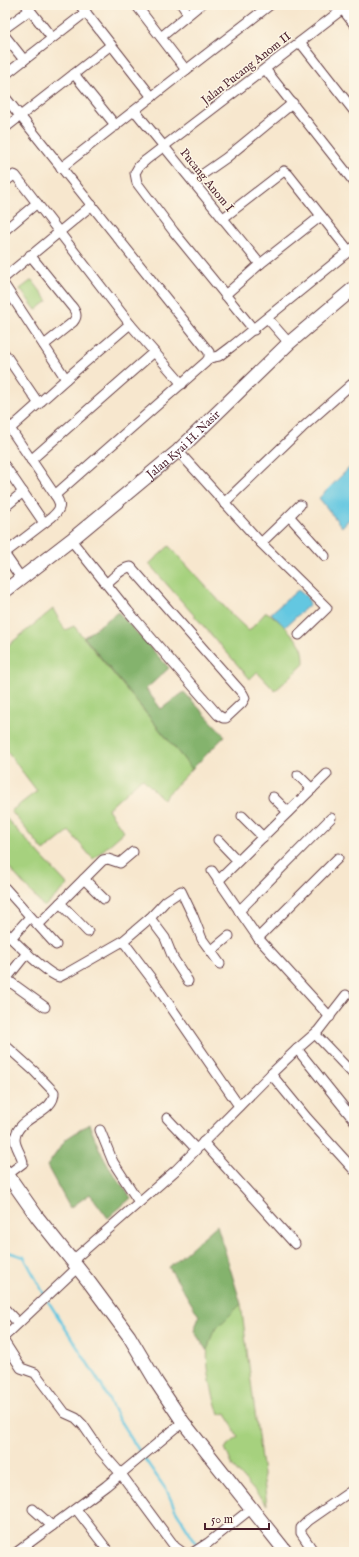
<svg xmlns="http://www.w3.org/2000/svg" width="359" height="1557" font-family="'IM FELL English',serif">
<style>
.green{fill:#a6d17e;stroke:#787854}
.forest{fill:#84b36d;stroke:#67694c}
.water{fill:#63c7e1;stroke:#567386}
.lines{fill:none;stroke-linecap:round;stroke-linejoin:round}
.stream{stroke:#63c7e1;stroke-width:2.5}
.street-casing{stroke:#643d43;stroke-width:11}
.secondary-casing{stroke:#643d43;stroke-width:15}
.street{stroke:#fff;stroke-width:9}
.secondary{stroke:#fff;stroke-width:13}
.labels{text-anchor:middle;stroke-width:3;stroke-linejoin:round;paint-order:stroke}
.street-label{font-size:12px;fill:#4a1f2b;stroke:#fcf5e5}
</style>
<rect width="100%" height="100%" fill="#fcf5e5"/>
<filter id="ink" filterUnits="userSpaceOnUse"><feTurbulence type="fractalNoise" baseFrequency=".025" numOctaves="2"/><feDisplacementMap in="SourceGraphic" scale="8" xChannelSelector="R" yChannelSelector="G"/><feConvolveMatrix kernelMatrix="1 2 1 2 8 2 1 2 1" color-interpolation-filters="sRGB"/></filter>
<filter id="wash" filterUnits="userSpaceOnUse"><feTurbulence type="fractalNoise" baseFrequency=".012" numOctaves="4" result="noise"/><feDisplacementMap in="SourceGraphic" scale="16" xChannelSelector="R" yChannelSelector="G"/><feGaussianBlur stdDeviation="0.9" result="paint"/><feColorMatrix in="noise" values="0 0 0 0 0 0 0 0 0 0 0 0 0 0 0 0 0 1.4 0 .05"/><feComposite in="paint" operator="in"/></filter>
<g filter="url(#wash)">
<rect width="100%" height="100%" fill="#f7e7ce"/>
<g class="green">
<polygon points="32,280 48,301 36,310 20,289"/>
<path d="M 169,546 L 232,615 L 249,631 L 266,612 C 275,615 299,640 302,648 C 304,653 304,660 304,664 L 275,691 L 257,672 L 250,679 L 149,564 Z"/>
<polygon points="53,609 65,630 74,626 192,769 163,799 142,778 108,809 124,832 93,859 69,831 44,851 11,811 37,791 5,749 5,648"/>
<polygon points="5,817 68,885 44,907 5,863"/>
<path d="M 241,1304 L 267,1505 L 233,1467 L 225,1448 L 238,1437 L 226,1413 L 219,1415 C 212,1392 201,1355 212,1333 C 216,1325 234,1311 241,1304 Z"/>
</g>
<g class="forest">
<polygon points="118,612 169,668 146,689 161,709 184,692 225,736 192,769 84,637"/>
<path d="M 89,1124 C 96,1141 102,1157 112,1172 C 118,1181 125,1188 131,1198 L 108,1218 L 90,1194 L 70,1208 L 47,1166 L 66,1139 Z"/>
<polygon points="217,1225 241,1304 213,1332 207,1351 194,1331 199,1316 169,1267"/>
</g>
<g class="water">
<polygon points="354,463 354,514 342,527 319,498"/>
<polygon points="298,590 307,597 310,604 285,627 271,613"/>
</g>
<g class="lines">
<g class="stream">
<polyline points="5,1251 24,1257 44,1294"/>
<polyline points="48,1301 102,1386 118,1418 140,1452"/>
<polyline points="144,1458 167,1491 175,1509 202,1552"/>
</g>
</g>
</g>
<g filter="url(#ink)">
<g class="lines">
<g class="street-casing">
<g id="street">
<polyline points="26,5 52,38"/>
<polyline points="80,5 152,97"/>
<polyline points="136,5 186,70"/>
<polyline points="182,5 188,14"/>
<polyline points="339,5 354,24"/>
<polyline points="5,28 30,10"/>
<polyline points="5,36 24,60"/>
<polyline points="161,37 200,5"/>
<polyline points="300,42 354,111"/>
<polyline points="265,69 354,182"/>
<polyline points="74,74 116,126"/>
<polyline points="5,75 86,12"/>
<polyline points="5,97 209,352 209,358 206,362 55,495"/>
<polyline points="135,111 260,264"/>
<polyline points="5,128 111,45"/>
<polyline points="61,168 177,77 270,5"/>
<polyline points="193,181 226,158 293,103"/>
<polyline points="5,182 14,175 16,176 130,324 75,371 10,429"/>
<polyline points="222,219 284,171 288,174 349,251"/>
<polyline points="5,230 37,203"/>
<path d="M 30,255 L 73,308 C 77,314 77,317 73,322 L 44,345"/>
<polyline points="5,277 92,205"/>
<polyline points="5,286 66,379"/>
<polyline points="225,295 260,264 321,216"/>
<polyline points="268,319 289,343"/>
<polyline points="130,324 182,384"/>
<polyline points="254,330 174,232 137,183 135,173 139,166 146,160 348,5"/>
<polyline points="5,354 39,404"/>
<polyline points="209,358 219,356 231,347 354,247"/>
<path d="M 5,421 L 55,495 C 62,505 61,509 52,517 L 5,553"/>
<polyline points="178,451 261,543 327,608 299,635"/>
<polyline points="31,460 154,352"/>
<polyline points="5,466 44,523"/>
<polyline points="224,503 302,428 354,382"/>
<polyline points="5,507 23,492"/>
<polyline points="289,516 300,505"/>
<path d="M 71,540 L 128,611 L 218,715 L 223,718 L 226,718 L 242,703 L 245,698 L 243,694 L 131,567 C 123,567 113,578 106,584"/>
<polyline points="261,543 289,516 325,556"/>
<polyline points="5,555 21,578"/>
<polyline points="298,775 312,789"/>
<polyline points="273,797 288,812"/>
<polyline points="242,816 263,837"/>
<polyline points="218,840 238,861"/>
<polyline points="212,871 258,938 330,1017"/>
<polyline points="84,879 104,899"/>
<polyline points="218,881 327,774"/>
<polyline points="5,888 38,925 103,860 108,859 120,863 133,852"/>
<polyline points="60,903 88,932"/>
<polyline points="239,911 331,818"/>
<polyline points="150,918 165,938 173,958 188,981"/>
<polyline points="38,925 56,945"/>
<path d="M 5,932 C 15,942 47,974 59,977 L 69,972 L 123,941 L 151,978 L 239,1106"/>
<polyline points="11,938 30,917"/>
<polyline points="258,938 338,858"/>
<polyline points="123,941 150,918 166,901 181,891 193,916 202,939 220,964"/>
<polyline points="211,951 229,936"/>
<polyline points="7,978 27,953"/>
<polyline points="5,981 7,978 9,981 45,1007"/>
<polyline points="315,1034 354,1075"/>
<path d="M 5,1045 L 34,1071 L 54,1092 C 55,1114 17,1116 15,1139 C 15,1148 22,1154 23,1163 L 7,1175"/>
<polyline points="297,1049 354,1120"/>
<polyline points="271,1074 307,1118 354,1170"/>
<polyline points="167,1118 196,1149"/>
<polyline points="100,1130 113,1162 139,1202"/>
<polyline points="203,1142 295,1244"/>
<polyline points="72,1261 176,1170 271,1074 295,1051 318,1031 346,995"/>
<polyline points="5,1309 18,1323"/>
<polyline points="5,1336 77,1268"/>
<polyline points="5,1343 21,1368 35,1373 65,1413 76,1418 83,1425 100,1450 121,1474 175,1547 182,1552"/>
<polyline points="33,1509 52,1526"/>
<polyline points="76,1509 109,1552"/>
<polyline points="17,1552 106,1486 183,1422"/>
<polyline points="194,1552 208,1543 252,1508"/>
<polyline points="314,1552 301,1533 301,1528 308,1521 354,1489"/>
</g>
</g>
<g class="secondary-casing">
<g id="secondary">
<path id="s1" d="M 5,591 L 71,540 L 178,451 L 289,343 L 354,288"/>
<polyline points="5,1171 38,1218 89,1282 129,1336 157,1383 183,1422 286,1552"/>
</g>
</g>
<use href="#street" class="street"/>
<use href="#secondary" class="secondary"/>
</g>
</g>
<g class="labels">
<g class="street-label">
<text transform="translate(246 68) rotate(-38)" y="4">Jalan Pucang Anom II</text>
<text transform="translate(207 180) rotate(51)" y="4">Pucang Anom I</text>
<text dy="4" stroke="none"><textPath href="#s1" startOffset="231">Jalan Kyai H. Nasir</textPath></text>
</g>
</g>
<rect width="359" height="1557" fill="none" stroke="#fcf5e5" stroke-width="20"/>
<path d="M205 1523v6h64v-6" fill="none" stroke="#4a1f2b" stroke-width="2"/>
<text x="211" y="1523" font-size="12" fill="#4a1f2b" stroke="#fcf5e5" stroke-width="3" paint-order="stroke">50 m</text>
</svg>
